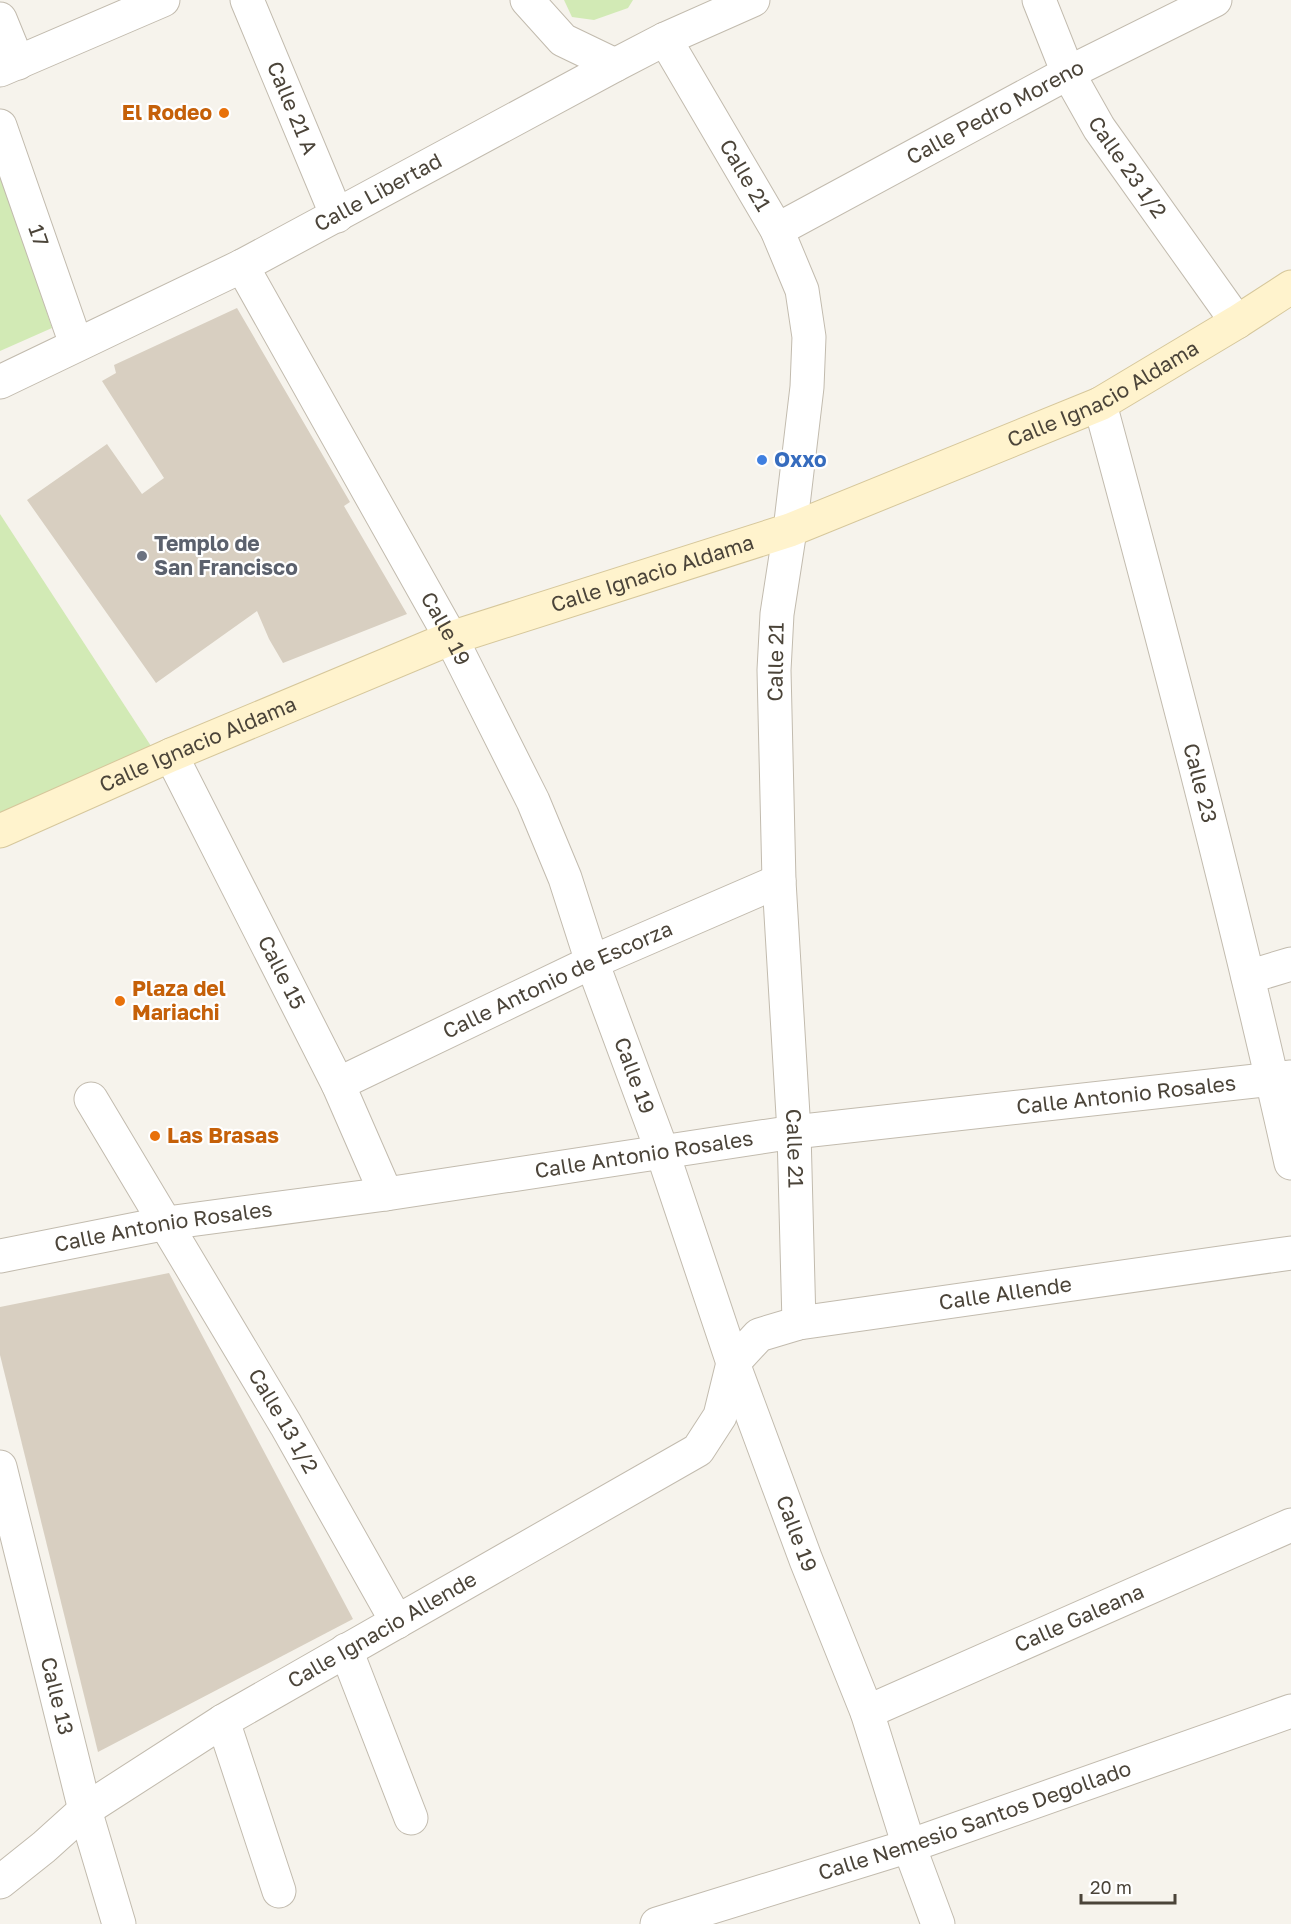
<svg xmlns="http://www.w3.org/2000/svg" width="1291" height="1924" font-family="'Golos Text',sans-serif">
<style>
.green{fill:#d2eab5}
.building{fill:#d8cfc1}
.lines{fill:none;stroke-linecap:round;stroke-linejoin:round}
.minor-casing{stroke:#c2bbae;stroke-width:35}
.secondary-casing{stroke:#d6c79b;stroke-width:35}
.minor{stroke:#fff;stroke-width:33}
.secondary{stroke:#fff3cd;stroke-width:33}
.food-dot{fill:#e8710a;stroke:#fff;stroke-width:2}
.shop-dot{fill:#3f7fe0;stroke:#fff;stroke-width:2}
.worship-dot{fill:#6b7280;stroke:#fff;stroke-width:2}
.labels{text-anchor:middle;stroke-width:4.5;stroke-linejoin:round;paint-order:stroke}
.street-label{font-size:21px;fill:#4b4439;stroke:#fff}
.food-label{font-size:21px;font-weight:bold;fill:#c56008;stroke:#fff;text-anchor:start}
.shop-label{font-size:21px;font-weight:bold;fill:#366cbe;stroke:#fff;text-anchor:start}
.worship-label{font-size:21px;font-weight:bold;fill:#5b616d;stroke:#fff;text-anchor:start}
</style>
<rect width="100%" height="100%" fill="#f6f3ec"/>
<g class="green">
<polygon points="564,0 633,0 628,8 594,20 572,17"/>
<polygon points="0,170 52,328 0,351"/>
<polygon points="0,514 151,746 0,813"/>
</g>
<g class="building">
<polygon points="237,308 350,502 344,506 407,614 283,663 269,639 257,611 156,683 27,500 107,444 142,494 164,478 102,381 116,373 114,365"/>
<polygon points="169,1273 353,1619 98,1752 0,1355 0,1307"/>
</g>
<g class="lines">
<g class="minor-casing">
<g id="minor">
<path id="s1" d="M 247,0 L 337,216"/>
<polyline points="527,0 563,40 615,65"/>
<path id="s2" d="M 1039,0 L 1068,73 L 1099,128 L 1237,322"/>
<polyline points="0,19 18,63"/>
<path id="s3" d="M 665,39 L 777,230 L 802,290 L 809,337 L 807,387 L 790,530 L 777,614 L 774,670 L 779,881 L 794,1132 L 799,1323"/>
<polyline points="0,70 163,0"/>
<path id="s4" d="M 0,126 L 76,344"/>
<path id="s5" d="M 777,230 L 1068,73 L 1215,0"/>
<path id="s6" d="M 242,266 L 451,638 L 533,801 L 565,878 L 592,962 L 662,1151 L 733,1363 L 806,1560 L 867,1712 L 909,1846 L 938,1924"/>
<path id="s7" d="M 0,382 L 242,266 L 615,65 L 665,39 L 753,0"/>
<path id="s8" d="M 1100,404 C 1168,656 1234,908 1291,1163"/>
<path id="s9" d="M 171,755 L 338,1084 L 386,1194"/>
<polyline points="1248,977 1291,964"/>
<path id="s10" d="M 338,1084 L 592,962 L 779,881"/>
<path id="s11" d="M 91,1099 L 286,1425 L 397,1622"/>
<path id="s12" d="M 0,1256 L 167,1223 L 386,1194 L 794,1132 L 1291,1077"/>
<path id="s13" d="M 0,1467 L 85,1810 L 119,1924"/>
<polyline points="346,1650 411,1818"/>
<path id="s14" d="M 867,1712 L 1291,1525"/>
<polyline points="223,1721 279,1891"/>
<path id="s15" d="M 0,1882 L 44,1847 L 85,1810 L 223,1721 L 698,1450 L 720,1416 L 733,1363 L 759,1335 L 799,1323 L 1291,1253"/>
<path id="s16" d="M 657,1924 L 909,1846 L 1291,1711"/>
</g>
</g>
<g class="secondary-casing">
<g id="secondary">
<path id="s17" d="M 0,831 L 171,755 L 451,638 L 790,530 L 1100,404 L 1237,322 L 1291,287"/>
</g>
</g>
<use href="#minor" class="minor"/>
<use href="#secondary" class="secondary"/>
</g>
<g class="food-dot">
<circle cx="224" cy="113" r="6"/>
<circle cx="120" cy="1001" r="6"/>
<circle cx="155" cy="1136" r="6"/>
</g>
<circle class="shop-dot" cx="762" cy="460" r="6"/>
<circle class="worship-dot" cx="142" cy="556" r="6"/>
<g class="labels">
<g class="street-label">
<text dy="7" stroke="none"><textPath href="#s1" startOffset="117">Calle 21 A</textPath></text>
<text dy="7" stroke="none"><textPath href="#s5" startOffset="248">Calle Pedro Moreno</textPath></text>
<text dy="7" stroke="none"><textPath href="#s2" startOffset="190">Calle 23 1/2</textPath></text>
<text dy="7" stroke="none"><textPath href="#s3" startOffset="158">Calle 21</textPath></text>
<text dy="7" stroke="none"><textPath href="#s7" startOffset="423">Calle Libertad</textPath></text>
<text dy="7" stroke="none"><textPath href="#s4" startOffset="116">17</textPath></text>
<text dy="7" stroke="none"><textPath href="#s17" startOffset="1188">Calle Ignacio Aldama</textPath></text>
<text dy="7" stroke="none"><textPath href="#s17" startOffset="702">Calle Ignacio Aldama</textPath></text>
<text dy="7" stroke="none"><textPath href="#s6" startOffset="416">Calle 19</textPath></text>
<text transform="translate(776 662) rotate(-89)" y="7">Calle 21</text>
<text dy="7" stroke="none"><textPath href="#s17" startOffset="216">Calle Ignacio Aldama</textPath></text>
<text dy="7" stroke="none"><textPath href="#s8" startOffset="392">Calle 23</textPath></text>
<text dy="7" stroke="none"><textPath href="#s9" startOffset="244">Calle 15</textPath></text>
<text dy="7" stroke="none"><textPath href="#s10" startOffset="243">Calle Antonio de Escorza</textPath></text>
<text dy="7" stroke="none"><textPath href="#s6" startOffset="902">Calle 19</textPath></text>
<text dy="7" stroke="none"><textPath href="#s12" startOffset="1138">Calle Antonio Rosales</textPath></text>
<text dy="7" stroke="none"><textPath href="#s3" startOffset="1148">Calle 21</textPath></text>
<text dy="7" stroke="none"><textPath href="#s12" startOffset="652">Calle Antonio Rosales</textPath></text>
<text dy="7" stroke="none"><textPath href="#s12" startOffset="166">Calle Antonio Rosales</textPath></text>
<text dy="7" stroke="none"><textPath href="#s15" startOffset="1206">Calle Allende</textPath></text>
<text dy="7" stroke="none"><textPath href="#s11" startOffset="375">Calle 13 1/2</textPath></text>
<text dy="7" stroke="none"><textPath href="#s6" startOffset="1388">Calle 19</textPath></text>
<text dy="7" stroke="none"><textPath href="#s14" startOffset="232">Calle Galeana</textPath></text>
<text dy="7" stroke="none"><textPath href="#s15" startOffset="459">Calle Ignacio Allende</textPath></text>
<text dy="7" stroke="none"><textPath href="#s13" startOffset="236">Calle 13</textPath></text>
<text dy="7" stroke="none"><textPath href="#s16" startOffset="334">Calle Nemesio Santos Degollado</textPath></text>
</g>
<g class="food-label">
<text x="212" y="120" text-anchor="end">El Rodeo</text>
<text x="132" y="996">Plaza del<tspan x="132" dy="24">Mariachi</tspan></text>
<text x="167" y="1143">Las Brasas</text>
</g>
<g class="shop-label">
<text x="774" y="467">Oxxo</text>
</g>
<g class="worship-label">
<text x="154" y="551">Templo de<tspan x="154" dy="24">San Francisco</tspan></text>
</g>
</g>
<path d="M1081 1894v9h94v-9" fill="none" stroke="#4b4439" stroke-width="3"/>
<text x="1090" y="1894" font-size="18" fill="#4b4439" stroke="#ffffff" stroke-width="4.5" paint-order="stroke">20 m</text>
</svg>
